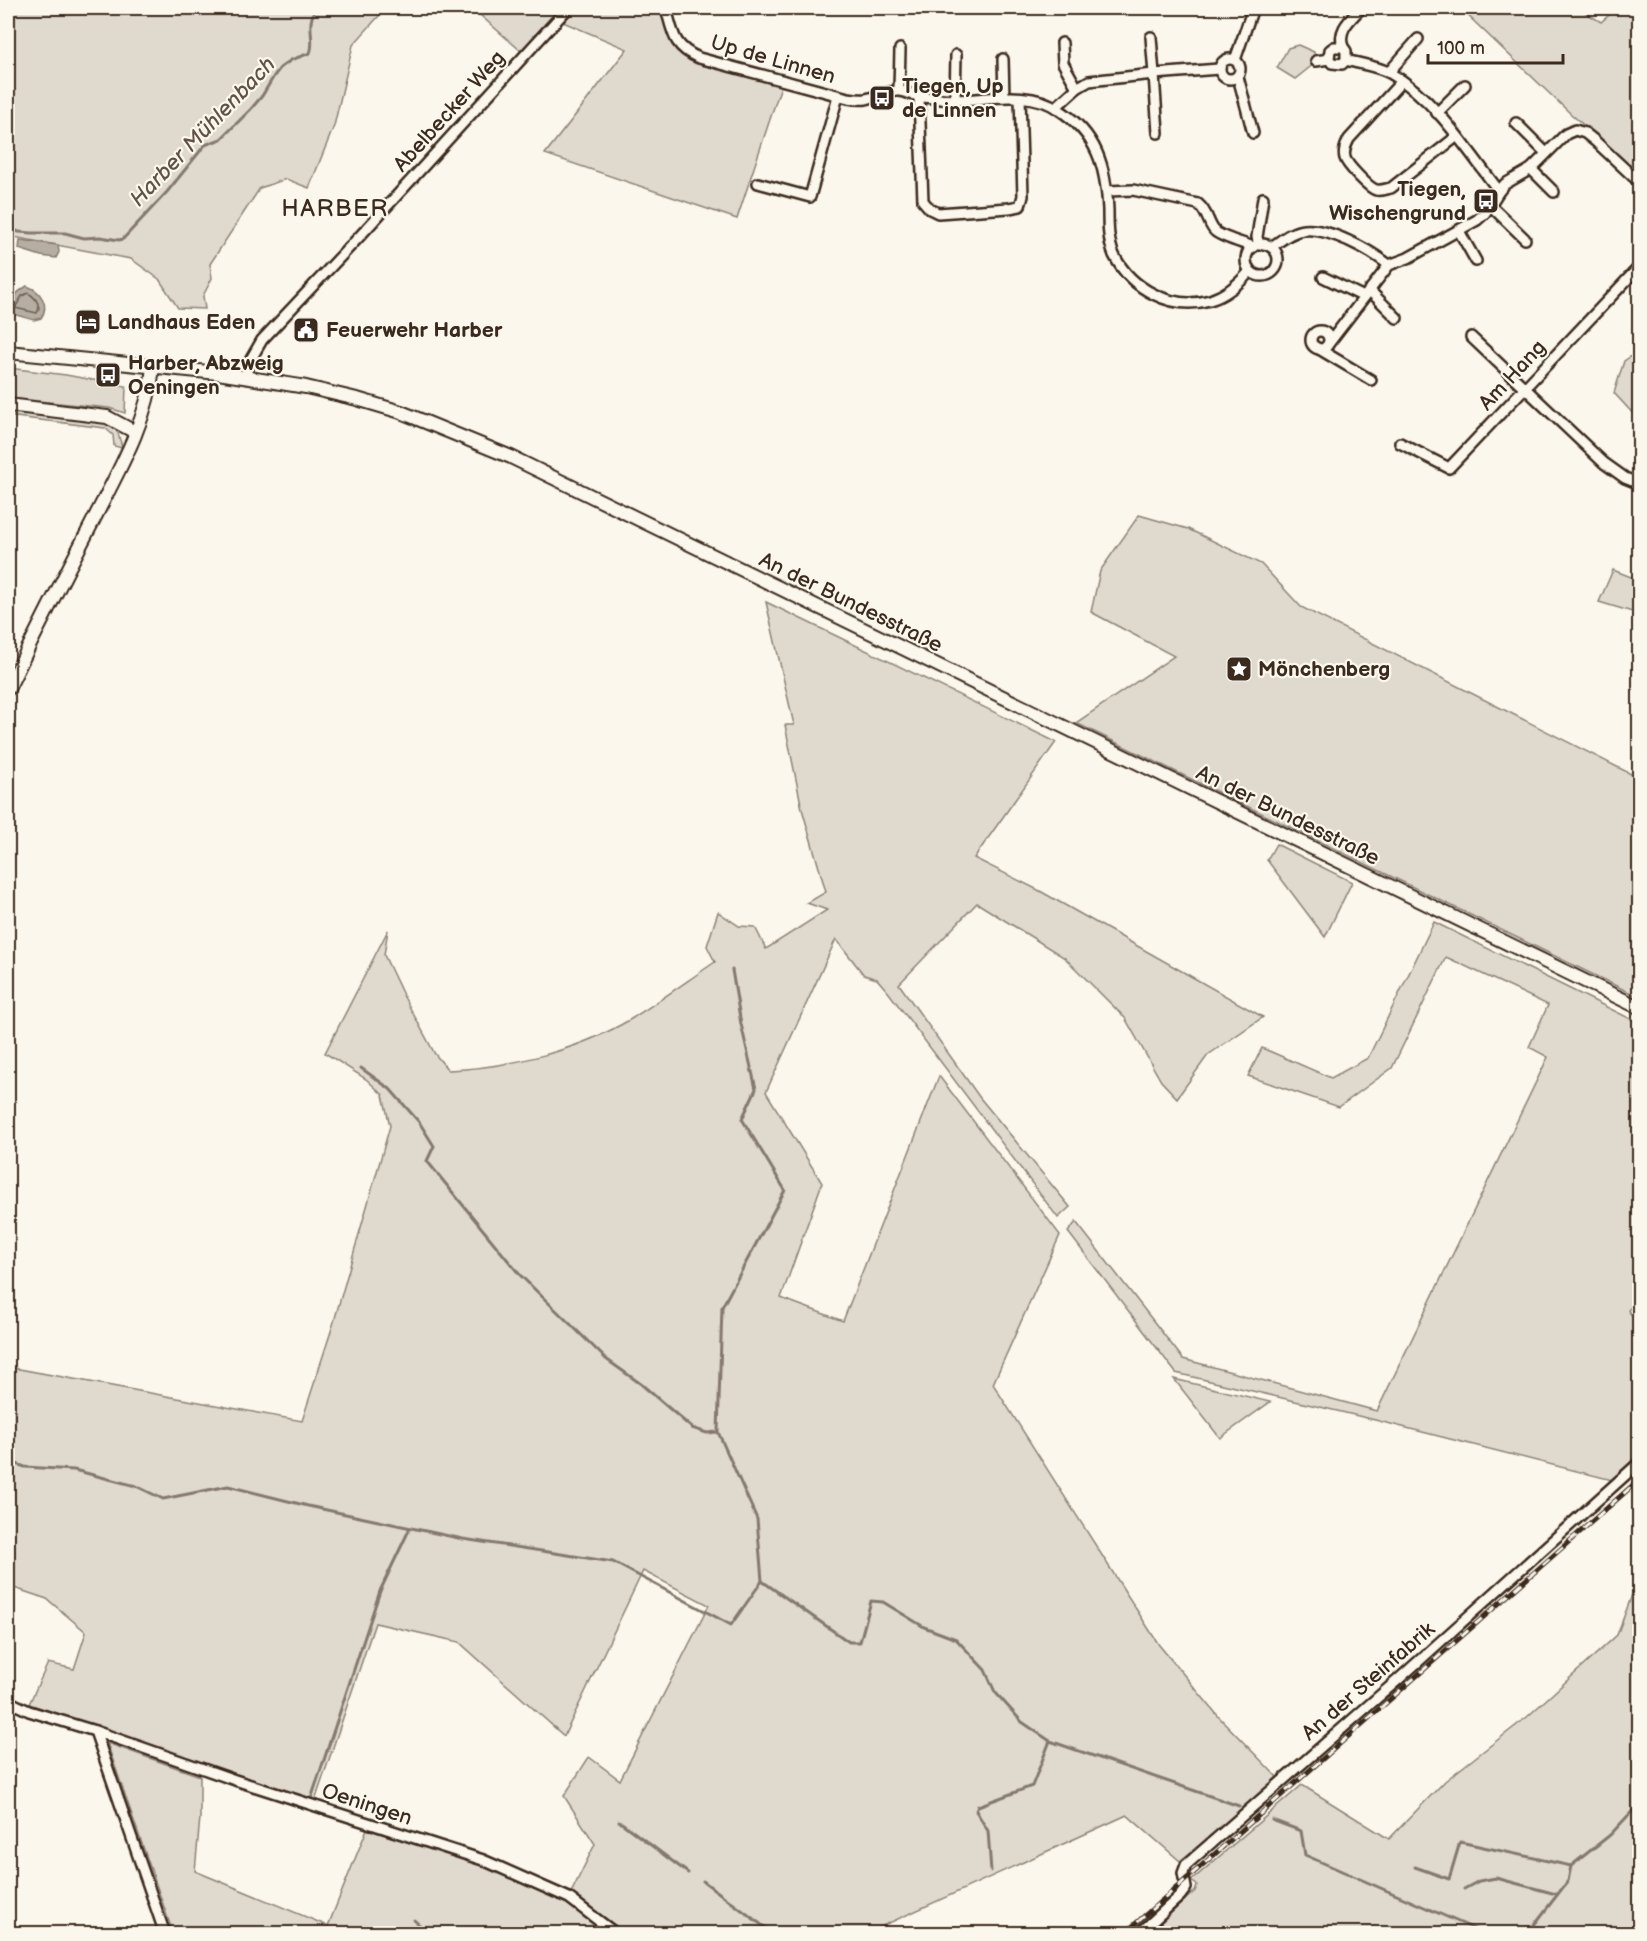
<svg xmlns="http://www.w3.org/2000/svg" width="1647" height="1941" font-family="'Balsamiq Sans',sans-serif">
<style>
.green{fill:#dfd9ce;stroke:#8d8276;stroke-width:1.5}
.water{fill:#b6aea2;stroke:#85796d;stroke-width:1.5}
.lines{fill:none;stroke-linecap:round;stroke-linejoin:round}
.shore{stroke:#6c5f53;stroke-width:1.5}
.stream{stroke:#85796d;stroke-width:3}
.minor-casing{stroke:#3b2a1e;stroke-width:14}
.major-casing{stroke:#3b2a1e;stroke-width:16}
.minor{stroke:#fbf7ec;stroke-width:9}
.major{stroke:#fbf7ec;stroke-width:12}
.rail-casing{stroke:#3b2a1e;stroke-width:5}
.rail{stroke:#fbf7ec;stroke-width:3;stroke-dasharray:9;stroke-linecap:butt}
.labels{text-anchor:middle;stroke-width:4.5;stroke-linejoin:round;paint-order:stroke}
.street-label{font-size:21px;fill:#3b2a1e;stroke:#fbf7ec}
.poi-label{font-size:21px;font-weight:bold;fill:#3b2a1e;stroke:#fbf7ec;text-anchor:start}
.water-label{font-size:22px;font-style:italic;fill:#605246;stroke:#fbf7ec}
.quarter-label{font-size:24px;letter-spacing:1.5px;fill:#3b2a1e;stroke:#fbf7ec}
</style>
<rect width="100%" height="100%" fill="#fbf7ec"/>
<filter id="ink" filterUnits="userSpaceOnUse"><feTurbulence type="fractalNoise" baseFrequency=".0167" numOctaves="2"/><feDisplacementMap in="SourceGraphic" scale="12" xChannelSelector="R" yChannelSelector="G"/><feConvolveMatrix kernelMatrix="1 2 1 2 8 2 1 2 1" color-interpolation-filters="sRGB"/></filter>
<g filter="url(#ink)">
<g class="green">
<polygon points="8,8 386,8 353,45 334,126 309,188 286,179 260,188 210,264 212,278 203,296 205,309 178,308 159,279 131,259 8,236"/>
<polygon points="472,8 547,8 554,14 521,51"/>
<path d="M 576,8 L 660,8 C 669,33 671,50 697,63 L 781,86 L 737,219 L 545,154 L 627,49 L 563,22 Z"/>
<polygon points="1460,8 1578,8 1601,22 1617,8 1639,8 1639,160 1632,167 1572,115"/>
<polygon points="1298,45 1314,52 1314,64 1295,79 1277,68 1288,48"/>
<polygon points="1639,351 1639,420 1614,393 1624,361"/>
<polygon points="8,368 66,375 126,386 125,413 109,408 8,398"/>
<path d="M 8,409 L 103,420 C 118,428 119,433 122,448 L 114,446 L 113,435 L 105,428 L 8,416 Z"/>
<polygon points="1139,515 1188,529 1261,564 1301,607 1639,778 1639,997 1076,723 1174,656 1091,612 1100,571"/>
<polygon points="1613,570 1639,580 1639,614 1599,602"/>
<path d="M 766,602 L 1056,742 L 974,858 L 1040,891 L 1263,1017 L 1208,1055 L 1177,1098 L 1161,1081 L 1125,1018 L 1065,958 L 977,903 L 899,984 L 980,1098 L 1070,1207 L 1058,1218 L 889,993 L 877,979 L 864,975 L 836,939 L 766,1092 L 822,1183 L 781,1298 L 843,1321 L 939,1076 L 1060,1235 L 993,1384 L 1159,1645 L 1219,1717 L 1279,1779 L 1180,1861 L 1127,1815 L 867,1933 L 626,1933 L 571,1893 L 595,1844 L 564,1796 L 589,1757 L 620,1780 L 709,1605 L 643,1571 L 564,1736 L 459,1642 L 375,1623 L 315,1801 L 29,1704 L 48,1663 L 74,1669 L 86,1632 L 47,1599 L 8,1586 L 8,1367 L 302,1421 L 333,1325 L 390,1126 L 383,1095 L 366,1079 L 325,1053 L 388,930 L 384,955 L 403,995 L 435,1054 L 448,1070 C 508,1068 580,1050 631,1019 C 660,1001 687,981 715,962 L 707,946 L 718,912 L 739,926 L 755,927 L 766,949 L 827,910 L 807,903 L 826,892 L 802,809 L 785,725 L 794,725 Z"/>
<polygon points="1276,844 1352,882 1325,937 1267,860"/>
<polygon points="1434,922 1639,1023 1640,1299 1628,1310 1639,1326 1639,1454 1612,1480 1371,1419 1176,1373 1068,1232 1076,1222 1183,1359 1377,1411 1548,1057 1529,1047 1548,1005 1446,957 1392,1068 1339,1107 1248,1076 1262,1048 1331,1078 1368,1058"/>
<polygon points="1174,1379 1270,1402 1220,1438"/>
<polygon points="1639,1576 1639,1933 1148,1933 1195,1891 1197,1885 1191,1881 1302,1785 1389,1839 1445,1781 1527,1717 1617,1635"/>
<polygon points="107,1743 200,1776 200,1818 195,1871 328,1926 367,1829 483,1865 568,1904 608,1933 173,1933"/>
</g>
<g class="water">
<polygon points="20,240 58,245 59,252 56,258 41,256 19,249"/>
<path d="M 27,286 C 41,291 50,305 41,318 L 34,320 L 9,313 C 7,301 17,292 27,286 Z"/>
</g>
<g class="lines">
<path class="shore" d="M 28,293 C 34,296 38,302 39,308 L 37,313 L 15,308 L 22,296 Z"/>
<g class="stream">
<path d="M 8,228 L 19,232 L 32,233 L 65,233 L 84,238 L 100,237 L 119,240 L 123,239 L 167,192 L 205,145 L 221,139 L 251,109 L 262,96 L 274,76 L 280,68 L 291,60 L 310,53 C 314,44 310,33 311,23 C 311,18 314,12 315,8"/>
<polyline points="361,1068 390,1089 419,1122 434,1146 427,1161 520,1275 606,1359 641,1384 692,1428 707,1433 717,1432"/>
<polyline points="8,1461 25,1467 74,1470 136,1486 163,1499 228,1486 308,1506 463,1539 613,1562 731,1625 762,1581 757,1519 718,1432 722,1307 785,1190 742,1119 756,1089 741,1024 732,970"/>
<polyline points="762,1581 849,1642 860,1642 871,1601 883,1602 924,1627 956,1639 985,1670 995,1692 1022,1722 1050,1741 1239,1806"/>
<polyline points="312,1796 380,1591 410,1528"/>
<polyline points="1272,1820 1301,1831 1305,1855 1486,1934"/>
<polyline points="619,1821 688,1873"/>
<polyline points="1415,1867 1449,1879 1460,1842 1571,1866"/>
<polyline points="991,1871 988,1831 976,1811 978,1806 1032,1786 1050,1741"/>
<polyline points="703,1881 774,1934"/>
<polyline points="1464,1889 1479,1881 1496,1878 1556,1894"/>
<polyline points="414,1920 429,1934"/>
<polyline points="591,1934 595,1928"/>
<polyline points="1527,1934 1568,1881 1571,1866 1610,1835 1640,1803"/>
</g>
<g class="minor-casing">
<g id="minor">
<path d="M 666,8 C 673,33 673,47 699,58 L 848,98 C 854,99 860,100 866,99 C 876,97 886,92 897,91 C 905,90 914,97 923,97 C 934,98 945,100 955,100 C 988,100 1029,89 1058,109 C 1097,134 1106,166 1108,210 C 1108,225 1108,241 1114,255 C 1131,289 1172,311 1210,300 C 1226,295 1239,284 1250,271"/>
<polyline points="1151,37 1154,74 1219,69"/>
<path d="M 1343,47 C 1337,30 1350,20 1361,8"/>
<circle cx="1230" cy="69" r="10"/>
<polyline points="1003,59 1004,97"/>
<polyline points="1235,60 1253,8"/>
<path d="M 1346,60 L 1346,51 L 1343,47 L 1334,47 L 1330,50 L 1329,59 L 1332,63 L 1342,64 L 1346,60 C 1360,64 1377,66 1390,73 C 1435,98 1468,151 1499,191"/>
<polyline points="1316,61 1329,59"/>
<polyline points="1389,72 1418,39"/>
<polyline points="1238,77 1253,133"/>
<path d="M 1402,81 L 1349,139 C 1346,145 1343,151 1345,158 C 1347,165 1369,188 1376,190 C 1381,191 1386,189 1391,188 L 1456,137"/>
<polyline points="1077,88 1089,81 1154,74 1158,133"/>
<polyline points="899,90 900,49"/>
<polyline points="919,97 923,201 930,209 938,213 1009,208 1020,206 1023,196 1020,98"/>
<polyline points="955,100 956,55"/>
<polyline points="1056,107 1077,88 1063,63 1062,43"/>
<polyline points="1437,113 1465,85"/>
<polyline points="1516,123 1546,153"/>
<polyline points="1531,169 1554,192"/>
<polyline points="758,183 810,197 838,96"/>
<path d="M 1107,191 L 1133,190 L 1198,204 C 1209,213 1208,226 1216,232 C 1224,238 1243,243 1253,247"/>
<polyline points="1491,206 1525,239"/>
<polyline points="1459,231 1476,261"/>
<circle cx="1262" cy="260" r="16"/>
<polyline points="1259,245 1257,237 1263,198"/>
<path d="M 1271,247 C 1281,241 1291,231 1304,230 C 1328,227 1370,250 1389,265"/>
<polyline points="1323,277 1364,297"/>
<polyline points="1369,290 1397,318"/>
<circle cx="1320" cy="340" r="9"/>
<polyline points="1471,337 1604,463 1625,478 1640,484"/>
<polyline points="1314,346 1371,380"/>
<polyline points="1326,347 1389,265 1408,258 1477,220 1485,213 1499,191 1505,184 1531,169 1566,134 1575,130 1585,133 1595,141 1640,183"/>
<polyline points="245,377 251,359 262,340 359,237 568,8"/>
<polyline points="1400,443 1449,468 1640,266"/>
<polyline points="8,1701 29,1711 95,1731 235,1780 483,1860 569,1898 616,1934"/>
<polyline points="95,1731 165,1934"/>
<polyline points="1139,1934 1180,1896 1186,1888 1183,1873 1186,1865 1400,1678 1640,1462"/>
</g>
</g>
<g class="major-casing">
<g id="major">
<polyline points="8,352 218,373 306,387 357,399 401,412 511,457 1640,1008"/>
<polyline points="8,405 107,417 135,432"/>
<path d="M 8,689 C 35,634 63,579 91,525 C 116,475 147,424 153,368"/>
</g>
</g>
<use href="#minor" class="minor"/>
<use href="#major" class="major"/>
<g class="rail-casing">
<polyline id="rail" points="1124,1934 1640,1479"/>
</g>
<use href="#rail" class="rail"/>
</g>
</g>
<defs>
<g id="bus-square" transform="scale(1.35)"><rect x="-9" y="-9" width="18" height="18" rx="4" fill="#3b2a1e" stroke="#fbf7ec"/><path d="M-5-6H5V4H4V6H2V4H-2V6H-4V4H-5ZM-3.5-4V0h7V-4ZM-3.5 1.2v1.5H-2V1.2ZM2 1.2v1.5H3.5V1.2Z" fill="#fff"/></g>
<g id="hotel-square" transform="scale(1.35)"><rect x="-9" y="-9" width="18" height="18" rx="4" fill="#3b2a1e" stroke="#fbf7ec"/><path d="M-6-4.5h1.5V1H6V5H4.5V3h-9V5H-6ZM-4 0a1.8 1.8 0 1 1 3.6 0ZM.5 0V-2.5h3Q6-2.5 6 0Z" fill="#fff"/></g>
<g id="civic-square" transform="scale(1.35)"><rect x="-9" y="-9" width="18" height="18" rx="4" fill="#3b2a1e" stroke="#fbf7ec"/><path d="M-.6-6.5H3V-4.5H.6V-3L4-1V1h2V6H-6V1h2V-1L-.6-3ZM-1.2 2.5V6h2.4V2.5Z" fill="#fff"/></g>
<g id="sight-square" transform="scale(1.35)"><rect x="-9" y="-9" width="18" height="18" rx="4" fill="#3b2a1e" stroke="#fbf7ec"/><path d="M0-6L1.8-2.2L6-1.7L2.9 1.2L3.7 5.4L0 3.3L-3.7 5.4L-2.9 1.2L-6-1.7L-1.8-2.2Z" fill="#fff"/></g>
</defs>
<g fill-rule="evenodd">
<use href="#bus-square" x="882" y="98"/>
<use href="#bus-square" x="1486" y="201"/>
<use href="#hotel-square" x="88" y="322"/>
<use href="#civic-square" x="306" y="330"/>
<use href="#bus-square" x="108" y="375"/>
<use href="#sight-square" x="1239" y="669"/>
</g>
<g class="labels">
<g class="street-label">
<text transform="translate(773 59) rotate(16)" y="7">Up de Linnen</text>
<text transform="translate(449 111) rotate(-48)" y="7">Abelbecker Weg</text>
<text transform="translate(1512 375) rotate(-47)" y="7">Am Hang</text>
<text transform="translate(851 602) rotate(26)" y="7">An der Bundesstraße</text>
<text transform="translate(1288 815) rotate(26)" y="7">An der Bundesstraße</text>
<text transform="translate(1368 1681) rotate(-41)" y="7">An der Steinfabrik</text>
<text transform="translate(367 1804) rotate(18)" y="7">Oeningen</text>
</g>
<g class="poi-label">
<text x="902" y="93">Tiegen, Up<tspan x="902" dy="24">de Linnen</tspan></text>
<text x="1466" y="196" text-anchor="end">Tiegen,<tspan x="1466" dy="24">Wischengrund</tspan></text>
<text x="107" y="329">Landhaus Eden</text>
<text x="326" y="337">Feuerwehr Harber</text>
<text x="128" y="370">Harber, Abzweig<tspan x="128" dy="24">Oeningen</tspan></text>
<text x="1258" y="676">Mönchenberg</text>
</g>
<g class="water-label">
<text transform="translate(202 131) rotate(-46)" y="8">Harber Mühlenbach</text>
</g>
<g class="quarter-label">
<text x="335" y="216">HARBER</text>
</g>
</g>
<rect width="1647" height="1941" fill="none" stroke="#fbf7ec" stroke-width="30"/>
<rect x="15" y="15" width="1617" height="1911" fill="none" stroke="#3b2a1e" stroke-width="2" filter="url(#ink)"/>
<path d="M1428 54v9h135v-9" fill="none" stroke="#3b2a1e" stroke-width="3"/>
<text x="1437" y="54" font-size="18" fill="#3b2a1e" stroke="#fbf7ec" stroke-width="4.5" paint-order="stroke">100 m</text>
</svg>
